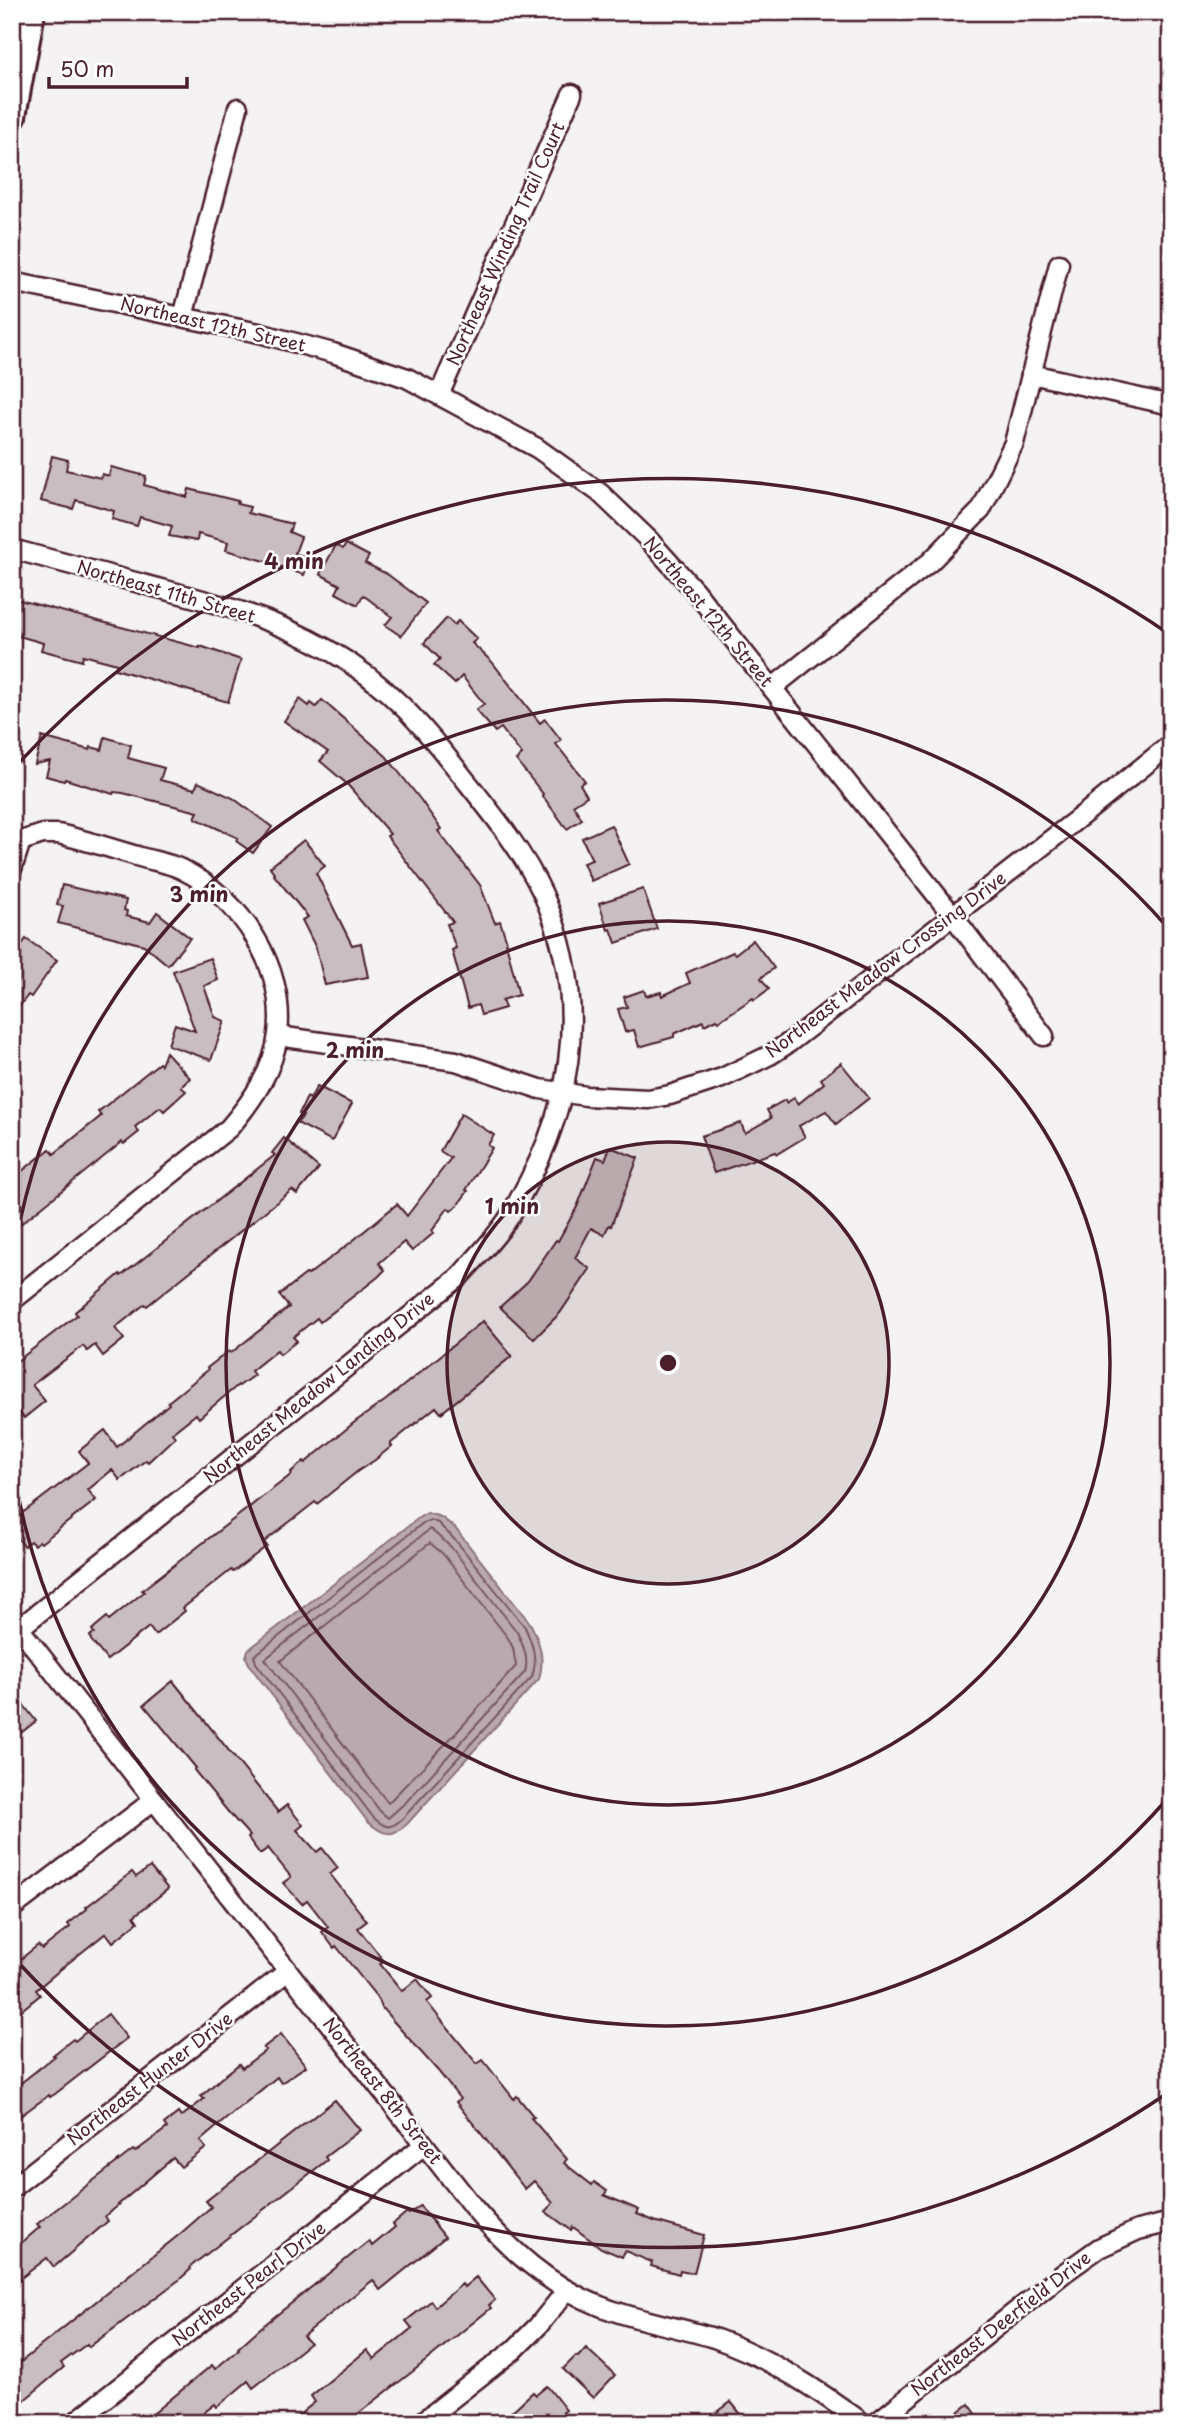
<svg xmlns="http://www.w3.org/2000/svg" width="1183" height="2435" font-family="'Playpen Sans',sans-serif">
<style>
.water{fill:#baa9ae;stroke:#8d727a;stroke-width:2}
.lines{fill:none;stroke-linecap:round;stroke-linejoin:round}
.shore{stroke:#77565f;stroke-width:2}
.building{fill:#cabdc1;stroke:#4a1f2b;stroke-width:2}
.street-casing{stroke:#4a1f2b;stroke-width:23}
.secondary-casing{stroke:#4a1f2b;stroke-width:32}
.street{stroke:#fff;stroke-width:18}
.secondary{stroke:#fff;stroke-width:26}
.ring{fill:none;stroke:#4a1f2b;stroke-width:3.5}
.labels{text-anchor:middle;stroke-width:5;stroke-linejoin:round;paint-order:stroke}
.street-label{font-size:18px;fill:#4a1f2b;stroke:#fff}
.centre{fill:#4a1f2b;stroke:#fff;stroke-width:3.5}
.ring-label{font-size:21px;text-anchor:middle;font-weight:bold;fill:#4a1f2b;stroke:#fff;stroke-width:5;stroke-linejoin:round;paint-order:stroke}
</style>
<rect width="100%" height="100%" fill="#f4f2f2"/>
<filter id="ink" filterUnits="userSpaceOnUse"><feTurbulence type="fractalNoise" baseFrequency=".0143" numOctaves="2"/><feDisplacementMap in="SourceGraphic" scale="14" xChannelSelector="R" yChannelSelector="G"/><feConvolveMatrix kernelMatrix="1 2 1 2 8 2 1 2 1" color-interpolation-filters="sRGB"/></filter>
<g filter="url(#ink)">
<path class="water" d="M 427,1513 L 441,1517 L 455,1528 L 530,1623 C 540,1642 545,1659 539,1679 L 407,1824 C 392,1838 383,1835 368,1822 L 250,1666 L 246,1657 L 248,1650 L 420,1517 Z"/>
<g class="lines">
<g class="shore">
<path d="M 431,1520 L 438,1523 L 457,1542 L 525,1627 C 532,1643 538,1659 532,1677 L 402,1819 C 390,1830 385,1828 373,1817 L 256,1663 L 254,1656 L 423,1523 Z"/>
<path d="M 430,1529 L 451,1547 L 517,1632 C 523,1645 529,1658 525,1672 L 406,1802 L 388,1818 L 380,1811 L 265,1659 Z"/>
<polygon points="430,1543 443,1554 508,1638 513,1648 516,1666 456,1733 388,1803 280,1661"/>
</g>
</g>
<g class="building">
<polygon points="52,456 68,460 66,470 101,478 102,474 109,476 111,467 146,476 144,485 187,497 189,489 238,501 237,504 250,507 248,513 292,524 289,532 301,537 295,553 310,559 304,575 265,561 226,550 228,542 198,534 197,541 169,536 172,526 140,517 137,526 112,519 114,511 76,500 73,509 41,501"/>
<polygon points="346,544 369,556 365,563 387,574 426,603 401,636 385,625 392,617 363,595 358,605 336,593 340,585 320,574 336,545 343,549"/>
<polygon points="12,598 200,648 200,646 241,660 228,702 115,669 117,664 83,655 82,661 41,650 43,643 12,634"/>
<polygon points="447,618 454,625 458,621 477,639 472,643 492,662 540,723 545,719 561,740 556,744 585,781 580,784 587,796 573,805 582,819 567,829 542,795 543,794 516,760 522,755 501,728 495,732 476,710 484,704 462,676 455,684 434,665 440,659 424,643"/>
<polygon points="300,699 309,706 311,703 316,707 322,700 386,756 420,799 441,829 438,831 480,885 495,923 500,921 507,942 506,943 519,995 502,1000 505,1008 481,1015 478,1005 468,1008 452,950 456,948 447,924 453,922 387,836 390,834 347,784 320,761 328,752 284,721"/>
<polygon points="42,737 90,750 91,747 102,750 105,737 131,745 128,758 164,768 160,780 195,789 198,782 233,798 272,827 253,853 236,841 238,838 195,818 198,812 123,793 114,792 113,794 65,779 64,781 46,776 50,761 35,764"/>
<polygon points="611,825 629,864 591,881 583,863 592,860 582,838"/>
<polygon points="304,840 325,866 316,873 352,945 361,943 368,977 325,985 316,948 302,920 308,917 274,875 275,874 270,867"/>
<polygon points="62,885 126,900 124,910 127,911 126,916 150,922 157,912 190,938 168,965 144,945 58,923 63,906 57,905"/>
<polygon points="643,889 657,929 616,943 611,929 608,930 599,903"/>
<polygon points="26,939 57,960 31,997 28,995 12,1016 12,959"/>
<polygon points="753,940 774,968 761,978 769,989 754,1000 753,998 719,1021 717,1019 704,1025 703,1021 674,1034 674,1037 639,1047 634,1030 625,1032 618,1009 627,1007 624,997 644,990 646,996 661,992 662,996 690,983 686,973 733,952 735,954"/>
<polygon points="210,958 218,980 204,986 215,1017 225,1021 211,1060 168,1045 175,1024 195,1031 173,971"/>
<polygon points="166,1052 190,1078 181,1087 186,1091 164,1111 160,1107 135,1127 139,1132 124,1144 122,1142 12,1231 12,1179 50,1149 54,1154 101,1116 98,1112 159,1063 161,1065"/>
<polygon points="841,1063 869,1098 836,1124 826,1111 799,1126 805,1137 777,1154 775,1152 714,1173 701,1136 741,1123 745,1133 771,1118 767,1110 785,1100 786,1103 794,1098 798,1104 824,1083 821,1079"/>
<polygon points="317,1086 352,1104 332,1141 297,1123 303,1116 299,1114 307,1097 310,1099"/>
<polygon points="461,1114 494,1135 488,1145 492,1148 466,1190 468,1191 457,1206 451,1211 448,1208 432,1231 434,1233 412,1251 404,1242 379,1263 385,1270 378,1277 320,1322 317,1318 293,1337 297,1341 280,1354 277,1350 251,1371 254,1375 239,1386 238,1385 199,1418 196,1414 172,1433 175,1437 148,1462 146,1460 120,1480 112,1470 88,1490 96,1500 41,1543 39,1541 34,1545 30,1541 24,1546 12,1531 12,1521 88,1463 79,1451 105,1430 117,1447 169,1404 168,1402 208,1370 207,1368 229,1351 231,1353 289,1307 279,1295 306,1274 308,1275 350,1243 397,1204 407,1216 451,1158 440,1151"/>
<polygon points="284,1138 319,1168 297,1194 292,1190 147,1306 145,1304 115,1328 124,1339 103,1356 95,1345 87,1351 83,1346 32,1385 45,1401 24,1418 12,1404 12,1365 77,1315 75,1312 120,1274 121,1276 275,1155 272,1153"/>
<polygon points="610,1147 638,1158 611,1226 609,1225 604,1235 591,1228 575,1258 590,1269 560,1313 534,1339 500,1307 528,1281 556,1240 558,1241 577,1207 597,1157 605,1160"/>
<polygon points="483,1321 512,1356 441,1413 436,1407 390,1444 392,1446 375,1460 358,1471 317,1504 315,1502 264,1542 267,1546 233,1572 231,1570 183,1608 185,1611 155,1635 149,1627 107,1660 91,1640 90,1636 94,1633 92,1630 95,1627 107,1617 109,1620 144,1592 142,1590 292,1474 291,1472 304,1461 305,1463 356,1421 386,1400"/>
<polygon points="173,1681 278,1812 287,1805 303,1825 297,1830 317,1852 322,1848 338,1868 330,1874 367,1921 358,1928 384,1961 380,1964 402,1991 417,1979 432,1998 427,2002 438,2016 477,2064 483,2060 514,2099 517,2096 534,2117 531,2118 567,2159 564,2163 592,2185 594,2182 607,2191 604,2195 639,2210 637,2214 654,2221 704,2235 694,2273 680,2270 679,2274 651,2266 652,2262 625,2251 622,2257 601,2248 573,2227 571,2230 546,2212 553,2203 534,2181 525,2189 456,2102 460,2099 438,2071 394,2022 382,2008 379,2000 336,1946 334,1948 322,1932 328,1927 307,1900 302,1904 283,1883 291,1877 268,1848 260,1854 248,1838 250,1836 229,1813 194,1770 196,1768 144,1705"/>
<polygon points="12,1690 36,1721 12,1740"/>
<polygon points="150,1867 168,1889 134,1916 138,1922 113,1942 106,1933 67,1964 36,1990 40,1995 12,2018 12,1966 38,1945 42,1949 70,1927 68,1924 87,1909 86,1907 132,1872 136,1877"/>
<polygon points="108,2014 127,2038 55,2094 50,2097 49,2095 12,2122 12,2090 55,2056 53,2055 73,2039 75,2041"/>
<polygon points="281,2034 306,2066 281,2083 277,2077 233,2113 200,2141 206,2148 181,2167 173,2158 105,2216 108,2221 54,2267 47,2258 12,2285 12,2251 40,2227 37,2224 133,2150 135,2152 167,2128 164,2124 178,2113 181,2117 204,2099 201,2096 220,2079 239,2064 242,2068 266,2050 263,2048"/>
<polygon points="335,2100 360,2130 325,2157 327,2160 190,2267 191,2269 179,2280 89,2347 87,2344 61,2363 64,2367 22,2402 21,2401 12,2407 12,2369 180,2234 211,2207 206,2201"/>
<polygon points="420,2206 445,2237 380,2290 373,2280 303,2336 310,2343 253,2388 248,2381 217,2407 215,2404 191,2423 142,2423 212,2365 215,2369 239,2349 238,2348 258,2330 369,2241 372,2246 395,2227 393,2224 407,2212 409,2214"/>
<polygon points="476,2277 495,2300 489,2305 491,2308 412,2372 346,2423 289,2423 315,2402 311,2396 367,2350 374,2359 412,2328 406,2321 431,2301 435,2307 462,2284 464,2287"/>
<polygon points="586,2348 615,2375 593,2398 563,2369 576,2356 578,2357"/>
<polygon points="547,2386 566,2410 550,2423 499,2423 533,2392 536,2395"/>
<polygon points="731,2402 748,2423 703,2423"/>
<polygon points="969,2404 983,2423 945,2423"/>
</g>
<g class="lines">
<g class="street-casing">
<g id="street">
<polyline points="12,282 259,333 333,353 407,378 537,448 600,493 648,539 695,591 953,916 1044,1036"/>
<polyline points="183,317 238,108"/>
<polyline points="1031,374 1171,405"/>
<polyline points="439,395 572,94"/>
<path d="M 12,549 C 59,562 107,574 154,587 C 213,602 273,618 327,649 C 389,684 424,727 467,782 C 495,817 524,853 543,894 C 586,991 577,1088 529,1181 C 522,1193 516,1207 508,1219 C 494,1240 476,1258 459,1277 L 12,1634"/>
<polyline points="772,688 930,562 981,510 1014,443 1059,264"/>
<path d="M 12,869 L 21,841 L 43,834 L 58,834 C 86,840 113,849 140,857 C 153,861 169,863 181,869 C 241,898 286,967 278,1034 C 274,1070 252,1101 229,1128 L 12,1301"/>
<polyline points="278,1036 456,1061 540,1089 586,1096 648,1099 670,1095 722,1078 770,1055 790,1042 1089,810 1171,744"/>
<path d="M 12,1619 L 474,2208 C 509,2249 549,2286 600,2306 C 637,2321 676,2326 714,2338 C 768,2357 817,2389 863,2423"/>
<polyline points="12,1908 154,1800"/>
<polyline points="12,2188 288,1971"/>
<polyline points="74,2423 424,2145"/>
<polyline points="421,2423 515,2349 538,2326 567,2290"/>
<polyline points="876,2423 1064,2273 1099,2248 1138,2230 1171,2222"/>
</g>
</g>
<g class="secondary-casing">
<polyline id="secondary" points="12,116 31,12"/>
</g>
<use href="#street" class="street"/>
<use href="#secondary" class="secondary"/>
</g>
</g>
<circle cx="668" cy="1363" r="221" fill="#4a1f2b" fill-opacity=".12"/>
<g class="ring">
<circle cx="668" cy="1363" r="221"/>
<circle cx="668" cy="1363" r="442"/>
<path d="M1168 1798A663 663 0 0 1 12 1461M12 1265A663 663 0 0 1 1168 928"/>
<path d="M1169 2092A884 884 0 0 1 16 1960M16 766A884 884 0 0 1 1169 634"/>
</g>
<g class="labels">
<g class="street-label">
<text transform="translate(506 244) rotate(-66)" y="6">Northeast Winding Trail Court</text>
<text transform="translate(213 325) rotate(13)" y="6">Northeast 12th Street</text>
<text transform="translate(166 592) rotate(16)" y="6">Northeast 11th Street</text>
<text transform="translate(708 612) rotate(50)" y="6">Northeast 12th Street</text>
<text transform="translate(886 965) rotate(-37)" y="6">Northeast Meadow Crossing Drive</text>
<text transform="translate(319 1388) rotate(-39)" y="6">Northeast Meadow Landing Drive</text>
<text transform="translate(150 2079) rotate(-38)" y="6">Northeast Hunter Drive</text>
<text transform="translate(382 2091) rotate(52)" y="6">Northeast 8th Street</text>
<text transform="translate(249 2284) rotate(-38)" y="6">Northeast Pearl Drive</text>
<text transform="translate(1001 2324) rotate(-38)" y="6">Northeast Deerfield Drive</text>
</g>
</g>
<circle cx="668" cy="1363" r="10" class="centre"/>
<g class="ring-label">
<text x="294" y="569">4 min</text>
<text x="199" y="902">3 min</text>
<text x="355" y="1058">2 min</text>
<text x="512" y="1214">1 min</text>
</g>
<rect width="1183" height="2435" fill="none" stroke="#fff" stroke-width="42"/>
<rect x="21" y="21" width="1141" height="2393" fill="none" stroke="#4a1f2b" stroke-width="2.5" filter="url(#ink)"/>
<path d="M49 77v10h138v-10" fill="none" stroke="#4a1f2b" stroke-width="3.5"/>
<text x="60" y="77" font-size="21" fill="#4a1f2b" stroke="#ffffff" stroke-width="5" paint-order="stroke">50 m</text>
</svg>
